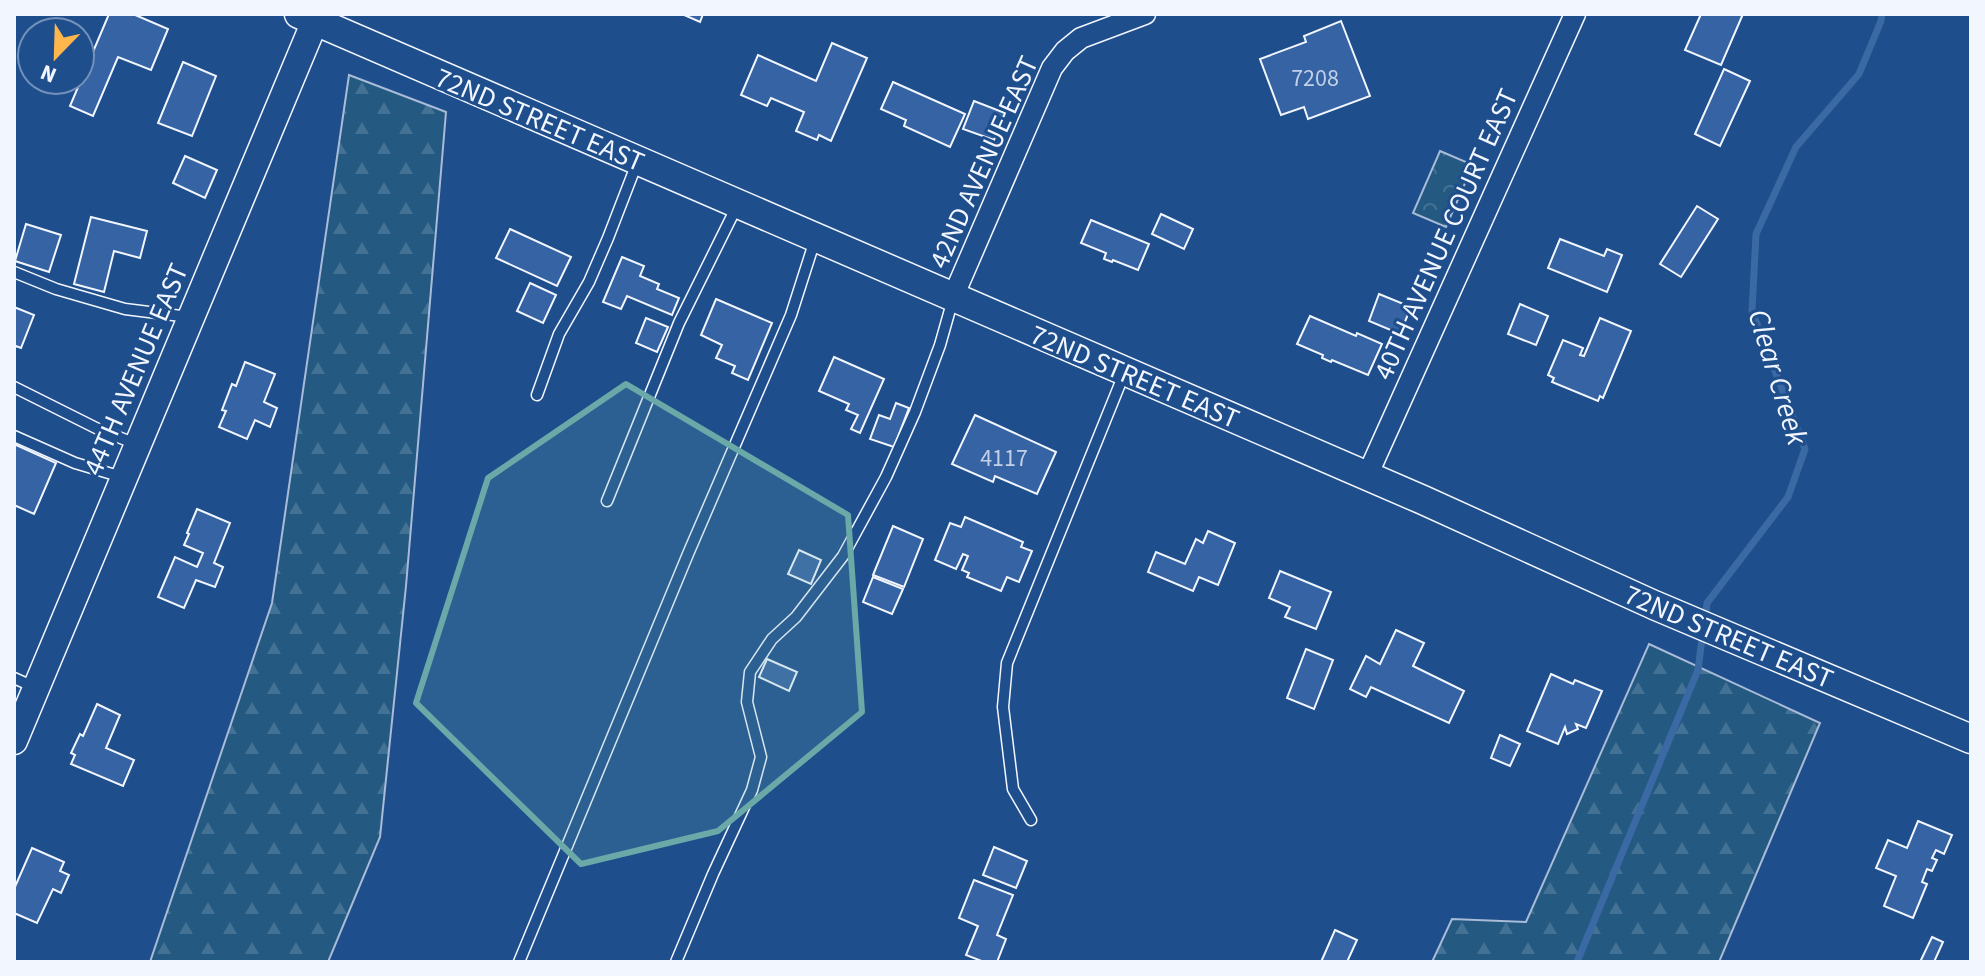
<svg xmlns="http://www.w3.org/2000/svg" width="1985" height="976" font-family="'Source Sans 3',sans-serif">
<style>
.forest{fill:url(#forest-firs);stroke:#a8bbd7;stroke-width:2}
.park{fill:url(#park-crowns);stroke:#a8bbd7;stroke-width:2}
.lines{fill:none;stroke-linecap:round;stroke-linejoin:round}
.stream{stroke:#3b69a3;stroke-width:7}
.building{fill:#3563a3;stroke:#f2f6ff;stroke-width:2}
.service-casing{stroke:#f2f6ff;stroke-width:13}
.minor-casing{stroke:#f2f6ff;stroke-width:23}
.tertiary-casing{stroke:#f2f6ff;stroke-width:29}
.secondary-casing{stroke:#f2f6ff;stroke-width:31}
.service{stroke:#1f4e8c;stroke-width:10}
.minor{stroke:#1f4e8c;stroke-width:20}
.tertiary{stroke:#1f4e8c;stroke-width:26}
.secondary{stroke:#1f4e8c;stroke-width:28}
.marked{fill:#6aa9a8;fill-opacity:0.2;stroke:#6aa9a8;stroke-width:6;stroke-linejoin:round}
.labels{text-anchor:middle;stroke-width:6;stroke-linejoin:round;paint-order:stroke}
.number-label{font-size:24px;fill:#c3d1e8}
.street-label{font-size:28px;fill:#f2f6ff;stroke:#1f4e8c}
.water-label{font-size:30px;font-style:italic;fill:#f2f6ff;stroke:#1f4e8c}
</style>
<defs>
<pattern id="forest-firs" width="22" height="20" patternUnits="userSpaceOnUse" patternTransform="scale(2)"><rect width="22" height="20" fill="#245a82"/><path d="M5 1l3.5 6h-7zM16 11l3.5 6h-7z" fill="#447295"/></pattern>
<pattern id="park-crowns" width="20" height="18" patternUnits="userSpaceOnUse" patternTransform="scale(2)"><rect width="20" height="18" fill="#245a82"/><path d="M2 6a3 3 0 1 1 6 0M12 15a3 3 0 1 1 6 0" fill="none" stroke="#447295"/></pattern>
</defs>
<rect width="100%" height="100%" fill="#1f4e8c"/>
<g class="forest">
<polygon points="349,75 446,112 406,586 380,837 328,962 150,962 272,603"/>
<polygon points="1649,644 1820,723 1719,962 1432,962 1452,919 1526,922"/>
</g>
<polygon class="park" points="1440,151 1473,165 1446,227 1413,213"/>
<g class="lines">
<g class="stream">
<polyline points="1705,619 1707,603 1788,497 1805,449 1752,311 1756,234 1796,147 1859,74 1881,21 1882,14"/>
<polyline points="1577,962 1698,670 1703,631"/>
</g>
</g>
<g class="building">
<polygon points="109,14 133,14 168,29 151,70 118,57 93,116 70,106"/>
<polygon points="682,14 703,14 700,22"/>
<polygon points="1701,14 1743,14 1721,65 1685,50"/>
<polygon points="1341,21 1370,96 1308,119 1304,107 1281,115 1260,59 1306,42 1304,36"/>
<polygon points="832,43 867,58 831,141 819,135 817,140 796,131 804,112 771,98 767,106 741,95 758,55 816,81"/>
<polygon points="183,62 216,76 192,136 158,123"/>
<polygon points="1724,69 1750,81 1720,146 1695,134"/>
<polygon points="893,82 965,114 950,147 904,126 906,120 881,109"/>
<polygon points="974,101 1005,113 994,140 963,129"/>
<polygon points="185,156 217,170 205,198 173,183"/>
<polygon points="1697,206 1718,219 1681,277 1660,264"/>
<polygon points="1161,214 1193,229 1184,249 1152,234"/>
<polygon points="91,217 147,231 140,258 114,251 104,292 74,284"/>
<polygon points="1091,220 1149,244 1138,270 1113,260 1112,262 1104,259 1106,253 1081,243"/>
<polygon points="26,224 61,235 49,272 15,261"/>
<polygon points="510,229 571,257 557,286 496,258"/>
<polygon points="1560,239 1604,256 1607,249 1622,255 1607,292 1548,268"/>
<polygon points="622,257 644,266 640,276 659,284 657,289 679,298 672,315 627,296 621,309 603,302"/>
<polygon points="530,283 556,295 543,323 517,311"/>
<polygon points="1379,294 1411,307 1400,334 1369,321"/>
<polygon points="716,299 772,323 748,380 732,373 735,366 716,358 722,345 701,335"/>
<polygon points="1520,304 1548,316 1536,345 1508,334"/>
<polygon points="14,307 34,315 21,348 16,346 14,350"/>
<polygon points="1310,316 1356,336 1357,333 1382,344 1368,375 1332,360 1331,362 1322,358 1323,355 1297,344"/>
<polygon points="646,318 668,327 657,352 636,343"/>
<polygon points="1600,318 1631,331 1603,398 1600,396 1598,401 1552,382 1554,378 1548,375 1563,340 1583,348 1580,355 1584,356"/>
<polygon points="834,357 884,379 860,433 851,429 858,415 846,410 849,404 819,391"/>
<polygon points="245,362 275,374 264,402 277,408 270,427 255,420 247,439 219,427 226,411 222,410 232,384 236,386"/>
<polygon points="896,403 909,408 894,447 870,439 879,415 890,419"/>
<polygon points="975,415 1056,452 1037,494 995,476 993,482 952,464"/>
<polygon points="14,444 56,463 34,514 14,505"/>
<polygon points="197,509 230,523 214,563 223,567 215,587 196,580 184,608 158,597 175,557 197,567 203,553 184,545 189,534 187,533"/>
<polygon points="965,517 1023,542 1021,547 1032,551 1019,582 1007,577 1001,591 967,577 969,573 962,570 968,556 963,554 956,569 935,560 950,523 961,527"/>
<polygon points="893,526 923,539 904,587 873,575"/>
<polygon points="1208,531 1235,543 1218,585 1199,577 1193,591 1148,572 1156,552 1185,564 1196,539 1203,543"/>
<polygon points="799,550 821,560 811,584 788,574"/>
<polygon points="1280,571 1331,592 1316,629 1285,617 1290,607 1269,598"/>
<polygon points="873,577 903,589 892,614 863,602"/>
<polygon points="1396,630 1424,643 1413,666 1464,691 1449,723 1371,687 1366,697 1350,689 1366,656 1380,664"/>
<polygon points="1306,649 1333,660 1314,709 1287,698"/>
<polygon points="767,659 797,672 789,691 759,677"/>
<polygon points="1551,674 1573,684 1575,680 1602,691 1586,728 1576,724 1578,729 1567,734 1565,727 1558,744 1527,731"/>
<polygon points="97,704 120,715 106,748 134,760 123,786 71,764 75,755 71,753 80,734 83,736"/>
<polygon points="1500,735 1520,744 1510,766 1491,758"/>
<polygon points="1918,821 1952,835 1944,854 1936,850 1932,858 1937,860 1932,871 1927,869 1922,882 1927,884 1913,918 1884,906 1896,876 1876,868 1888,840 1907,848"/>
<polygon points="994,847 1027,861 1016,888 983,875"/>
<polygon points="32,848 64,862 60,871 69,875 61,893 53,889 37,923 14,913 14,889"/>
<polygon points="974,880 1013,895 997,935 1006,939 997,962 984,962 966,955 978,926 959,918"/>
<polygon points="1335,930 1357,940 1347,962 1321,962"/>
<polygon points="1932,937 1943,942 1934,962 1920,962"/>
</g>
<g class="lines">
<g class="service-casing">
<g id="service">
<polyline points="14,272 56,289 125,309 189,317"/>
<polyline points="14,387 98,429 136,444"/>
<polyline points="537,395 559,334 589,282 608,238 637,163"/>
<polyline points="14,436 75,463 122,477"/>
<polyline points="607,501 679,323 737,206"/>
<polyline points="14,678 34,687"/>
<polyline points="1031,820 1013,789 1003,707 1007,663 1124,374"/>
<polyline points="519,962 688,554 791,315 815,240"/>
<polyline points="676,962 713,874 752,790 761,757 747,702 750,672 772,639 796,617 843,556 886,477 915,412 940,345 953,299"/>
</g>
</g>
<g class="minor-casing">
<g id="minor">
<polyline points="953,297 1052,68 1065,51 1081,38 1145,14"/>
<polyline points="1367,476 1575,14"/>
</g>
</g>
<g class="tertiary-casing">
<polyline id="tertiary" points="14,741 315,21"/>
</g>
<g class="secondary-casing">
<polyline id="secondary" points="299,14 1423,500 1654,605 1971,739"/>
</g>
<use href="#service" class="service"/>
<use href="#minor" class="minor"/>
<use href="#tertiary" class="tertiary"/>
<use href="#secondary" class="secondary"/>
</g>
<path class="marked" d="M 626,384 L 848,515 L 862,712 L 718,831 L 581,864 L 416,703 L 488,478 Z"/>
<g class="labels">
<g class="number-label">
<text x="1315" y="86">7208</text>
<text x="1004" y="466">4117</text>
</g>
<g class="street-label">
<text transform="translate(540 119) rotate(23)" y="10">72ND STREET EAST</text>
<text transform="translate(983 162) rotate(-66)" y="10">42ND AVENUE EAST</text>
<text transform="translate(1445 234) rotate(-66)" y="10">40TH AVENUE COURT EAST</text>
<text transform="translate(135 369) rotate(-67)" y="10">44TH AVENUE EAST</text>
<text transform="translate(1135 376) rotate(23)" y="10">72ND STREET EAST</text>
<text transform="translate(1729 636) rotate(23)" y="10">72ND STREET EAST</text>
</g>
<g class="water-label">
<text transform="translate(1778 377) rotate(73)" y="10">Clear Creek</text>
</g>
</g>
<rect width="1985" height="976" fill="none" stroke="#f2f6ff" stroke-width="32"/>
<g transform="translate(56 56) rotate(203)"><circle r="38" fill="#1f4e8c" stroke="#7391ba" stroke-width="2"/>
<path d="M0-6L14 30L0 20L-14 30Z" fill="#ffb74d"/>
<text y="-12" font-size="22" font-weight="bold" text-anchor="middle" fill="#f2f6ff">N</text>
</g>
</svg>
